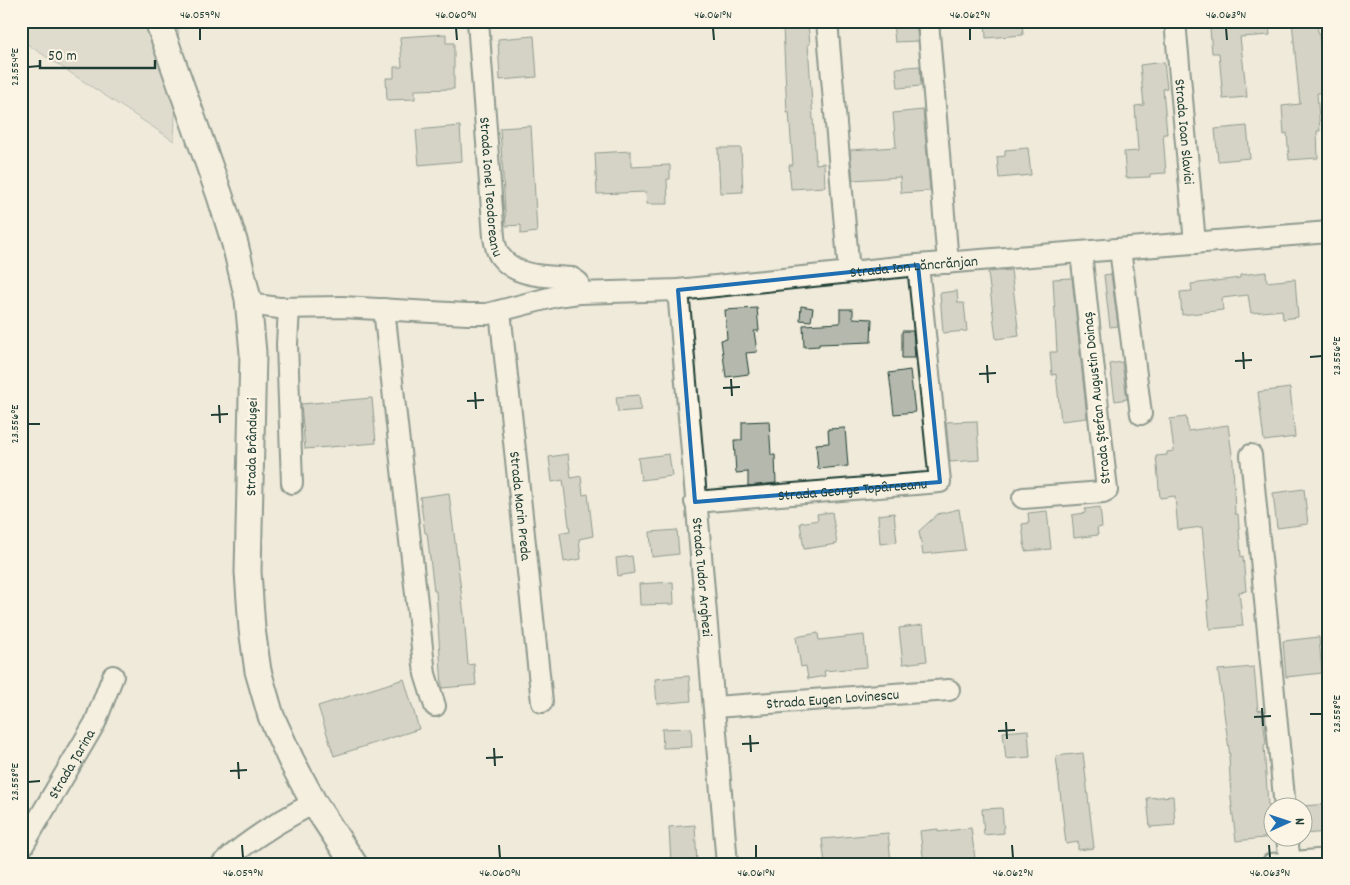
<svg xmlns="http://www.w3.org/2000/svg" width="1350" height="885" font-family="Dekko,sans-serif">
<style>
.green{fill:#cccdbf;stroke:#76857a}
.building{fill:#b5b9ad;stroke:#1f3d34}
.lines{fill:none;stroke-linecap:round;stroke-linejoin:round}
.minor-casing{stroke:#1f3d34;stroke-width:24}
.major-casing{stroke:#1f3d34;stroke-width:29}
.minor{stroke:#fcf5e5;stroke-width:20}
.major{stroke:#fcf5e5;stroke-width:25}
.marked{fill:none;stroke:#1f6fb2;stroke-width:4;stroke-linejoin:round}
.ticks{fill:none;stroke:#1f3d34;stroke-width:2}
.labels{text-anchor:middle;stroke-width:5;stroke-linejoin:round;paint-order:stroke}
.street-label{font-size:15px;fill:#1f3d34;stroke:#fcf5e5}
.neatline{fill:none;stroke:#1f3d34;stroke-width:2}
.ticks-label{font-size:12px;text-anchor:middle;fill:#1f3d34}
</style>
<rect width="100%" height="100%" fill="#efeada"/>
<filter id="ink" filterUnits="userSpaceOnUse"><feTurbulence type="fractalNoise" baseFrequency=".02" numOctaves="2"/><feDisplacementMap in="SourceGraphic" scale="10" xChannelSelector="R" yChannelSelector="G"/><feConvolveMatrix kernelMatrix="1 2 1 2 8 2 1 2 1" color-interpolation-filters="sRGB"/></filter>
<g filter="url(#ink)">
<polygon class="green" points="21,21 179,21 174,141 21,40"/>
<g class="building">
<polygon points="916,21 918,41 895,42 893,23"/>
<polygon points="985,21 1022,21 1023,35 986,38"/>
<polygon points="1292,21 1317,21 1318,32 1319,32 1324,93 1317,93 1320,131 1317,131 1318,158 1289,160 1287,133 1284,134 1282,106 1300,104"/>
<polygon points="1269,23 1270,35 1240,37 1247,97 1223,99 1219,53 1212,53 1210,28"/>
<polygon points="808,24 810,44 808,44 816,164 824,163 825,187 791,189 789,165 793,165 789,112 787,113 783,26"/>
<polygon points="446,34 446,43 454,43 454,89 415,90 415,99 387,100 386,78 394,78 394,67 402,67 400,37"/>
<polygon points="534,36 537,77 500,80 498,39"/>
<polygon points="1164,62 1167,88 1163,89 1167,134 1163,134 1166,173 1150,174 1150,177 1126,178 1124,152 1138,151 1135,106 1144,105 1140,65"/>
<polygon points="920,66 921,86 898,88 896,68"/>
<polygon points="923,110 930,191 901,193 900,177 853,180 850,150 896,147 893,113"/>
<polygon points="460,126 462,161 419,165 416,130"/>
<polygon points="531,126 537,232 521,234 521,225 506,226 500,128"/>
<polygon points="1247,126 1250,158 1218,161 1215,129"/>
<polygon points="718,148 741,148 743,192 720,193"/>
<polygon points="1028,148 1031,175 999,178 997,157 1005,156 1005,150"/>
<polygon points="631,151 631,167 670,165 670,179 667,179 668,204 647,204 646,192 597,194 595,153"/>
<polygon points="1011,270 1019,336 996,339 988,272"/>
<polygon points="1266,272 1267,282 1295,279 1298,317 1283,319 1282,310 1251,313 1248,295 1222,298 1223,310 1182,315 1180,292 1192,291 1191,284 1240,278 1240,275"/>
<polygon points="1111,274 1118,326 1110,327 1104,275"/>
<polygon points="1072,278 1087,418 1061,421 1056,374 1052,375 1050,352 1057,352 1053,279"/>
<polygon points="957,291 958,303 964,303 967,331 943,333 940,293"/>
<polygon points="801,306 813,308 811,321 800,320"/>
<polygon points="757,308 759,331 754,331 757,352 746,353 749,374 726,377 721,340 727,339 725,310"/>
<polygon points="840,309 853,309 853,318 872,319 871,342 819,344 819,346 804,347 803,325 840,323"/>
<polygon points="902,331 913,331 915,358 902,358"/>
<polygon points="1122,362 1127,399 1115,401 1110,364"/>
<polygon points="910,370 915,412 894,414 889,373"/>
<polygon points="1290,388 1295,437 1264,441 1258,392"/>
<polygon points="639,395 641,410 618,412 616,397"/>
<polygon points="372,398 376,443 305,449 301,404"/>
<polygon points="1186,417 1188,431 1228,425 1233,462 1235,514 1238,514 1241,557 1243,556 1246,591 1239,592 1243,626 1210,629 1207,600 1209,600 1202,527 1178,530 1175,496 1160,498 1156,456 1167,455 1167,452 1174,451 1170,419"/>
<polygon points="769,421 771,455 775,455 776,483 748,486 748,472 736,473 734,440 742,440 742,422"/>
<polygon points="977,421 979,460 950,462 946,422"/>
<polygon points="845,428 848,466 818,469 816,444 829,443 828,429"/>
<polygon points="568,454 571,478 581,476 583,495 588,494 593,536 579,539 581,559 564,562 560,533 570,532 563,480 552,482 549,457"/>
<polygon points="669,454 672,476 641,480 638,458"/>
<polygon points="1304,489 1308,524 1277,528 1273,493"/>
<polygon points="449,493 464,615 468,665 474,664 476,685 442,688 436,591 434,591 427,533 425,533 420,497"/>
<polygon points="1100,507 1102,527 1097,528 1098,535 1074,538 1072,515 1085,513 1085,509"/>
<polygon points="959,509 965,550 923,554 919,531 938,514"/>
<polygon points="1047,511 1051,549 1025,551 1022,524 1029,523 1028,513"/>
<polygon points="832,512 837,544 804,549 800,523 818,520 817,514"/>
<polygon points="894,513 897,542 880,544 878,515"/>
<polygon points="677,530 679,554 652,557 650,532"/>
<polygon points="632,556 634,573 618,576 616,558"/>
<polygon points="673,582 674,604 640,605 639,584"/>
<polygon points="923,625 927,661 903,664 899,628"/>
<polygon points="818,633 819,640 864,635 867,667 824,671 825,676 808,679 806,666 801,667 796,637"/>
<polygon points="1319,637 1322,673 1286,677 1283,641"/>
<polygon points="1254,667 1258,711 1262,710 1266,744 1264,745 1268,805 1270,805 1272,837 1236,841 1231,799 1229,756 1230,756 1218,670"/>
<polygon points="689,676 691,701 657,704 655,679"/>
<polygon points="404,679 419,729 334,756 318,706"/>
<polygon points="691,728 692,747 663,748 662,729"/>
<polygon points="1028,730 1030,757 1006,759 1003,732"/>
<polygon points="1083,753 1094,848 1078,850 1078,842 1066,844 1056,756"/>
<polygon points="1173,796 1175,825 1150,827 1147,798"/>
<polygon points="1329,804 1329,832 1302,834 1302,806"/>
<polygon points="1002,808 1004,833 984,835 982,809"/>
<polygon points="695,825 697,864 671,864 669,827"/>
<polygon points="971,828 975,859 924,864 920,831 938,829 938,832"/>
<polygon points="888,833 891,862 825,864 822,839"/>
</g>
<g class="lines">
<g class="minor-casing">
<g id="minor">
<path id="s1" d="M 478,21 L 494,237 C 495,243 496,251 500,256 C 516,278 547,276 572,278 L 578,282 L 579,293"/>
<polyline points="827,21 849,272"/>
<polyline points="928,21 948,263"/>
<path id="s2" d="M 1175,21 L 1195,243"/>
<polyline points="1120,249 1141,414"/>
<path id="s3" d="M 678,290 C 694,482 712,672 727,864"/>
<path id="s4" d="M 248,304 L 279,308 L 342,307 L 467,314 L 487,314 L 557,296 L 579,293 L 678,290 L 918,265 L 1329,232"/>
<polyline points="289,308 287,344 292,483"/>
<polyline points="384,309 425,674 435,706"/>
<path id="s5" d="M 500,311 L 542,702"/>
<polyline points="1251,455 1285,808"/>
<polyline points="1023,498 1103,492 1107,490 1081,252"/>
<path id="s6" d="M 695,502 L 940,482 L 918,265"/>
<path id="s7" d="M 715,707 L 949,690"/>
<polyline points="1287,838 1290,862"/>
<path id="s8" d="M 21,849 L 95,723 L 113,676"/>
<path d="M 222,864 C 249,839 281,820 314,803"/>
<polyline points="1272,864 1329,859"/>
</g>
</g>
<g class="major-casing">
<polyline id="major" points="158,21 220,196 235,244 248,299 253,353 248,572 252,629 258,671 271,716 291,760 314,803 354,864"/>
</g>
<use href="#minor" class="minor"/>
<use href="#major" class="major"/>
</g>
</g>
<path d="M0 0H1350V885H0ZM 918,265 L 940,482 L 695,502 L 678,290 Z" fill="#efeada" fill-opacity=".55" fill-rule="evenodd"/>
<path class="marked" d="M 918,265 L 940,482 L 695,502 L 678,290 Z"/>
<path class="ticks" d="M 200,28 L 200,40M 456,28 L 457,40M 713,28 L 714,40M 970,28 L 970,40M 1226,28 L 1227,40M 28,67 L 40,66M 1243,352 L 1244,369M 1310,357 L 1322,356M 1235,361 L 1252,360M 987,365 L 988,383M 979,374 L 996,373M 731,379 L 732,396M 723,388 L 740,387M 475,392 L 476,409M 467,401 L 484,400M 219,405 L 220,423M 211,415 L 228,414M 28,424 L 40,424M 1262,708 L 1263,726M 1310,714 L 1322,714M 1254,717 L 1271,716M 1006,722 L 1007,739M 998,731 L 1015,730M 750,735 L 751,752M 742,744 L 759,743M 494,748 L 495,766M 486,758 L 503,757M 238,762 L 239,779M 230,771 L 247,770M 28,782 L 40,781M 242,845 L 243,858M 499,845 L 500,858M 756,845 L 756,858M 1012,845 L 1013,858M 1269,845 L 1270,858"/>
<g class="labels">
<g class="street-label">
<text dy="5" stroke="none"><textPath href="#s2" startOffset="111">Strada Ioan Slavici</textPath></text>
<text dy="5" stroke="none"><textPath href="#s1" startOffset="166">Strada Ionel Teodoreanu</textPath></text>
<text dy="5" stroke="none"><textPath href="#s4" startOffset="670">Strada Ion Lăncrănjan</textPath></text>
<text transform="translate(1096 398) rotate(-96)" y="5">Strada Ștefan Augustin Doinaș</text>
<text transform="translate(251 447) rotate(-89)" y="5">Strada Brândușei</text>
<text dy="5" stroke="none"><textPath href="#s6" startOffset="158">Strada George Topârceanu</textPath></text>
<text dy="5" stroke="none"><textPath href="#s5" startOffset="196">Strada Marin Preda</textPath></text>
<text dy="5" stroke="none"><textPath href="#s3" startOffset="288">Strada Tudor Arghezi</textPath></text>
<text dy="5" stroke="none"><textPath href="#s7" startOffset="118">Strada Eugen Lovinescu</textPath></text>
<text dy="5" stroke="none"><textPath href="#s8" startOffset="99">Strada Țarina</textPath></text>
</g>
</g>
<rect width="1350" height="885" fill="none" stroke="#fcf5e5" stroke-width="55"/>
<g transform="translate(1288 822) rotate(87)"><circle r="24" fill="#fcf5e5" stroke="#a4ab9e"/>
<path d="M0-4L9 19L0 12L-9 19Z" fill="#1f6fb2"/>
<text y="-8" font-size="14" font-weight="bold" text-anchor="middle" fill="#1f3d34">N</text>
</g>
<path d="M40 60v8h115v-8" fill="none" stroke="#1f3d34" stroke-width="2.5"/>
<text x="48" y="60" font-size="15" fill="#1f3d34" stroke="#fcf5e5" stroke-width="4" paint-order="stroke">50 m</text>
<rect x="28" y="28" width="1294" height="830" class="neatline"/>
<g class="ticks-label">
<text x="200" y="18">46.059°N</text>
<text x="456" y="18">46.060°N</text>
<text x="713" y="18">46.061°N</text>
<text x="970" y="18">46.062°N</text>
<text x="1226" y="18">46.063°N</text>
<text transform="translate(14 67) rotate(-90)" y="4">23.554°E</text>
<text transform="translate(1336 356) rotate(-90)" y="4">23.556°E</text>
<text transform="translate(14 424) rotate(-90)" y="4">23.556°E</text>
<text transform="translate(1336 714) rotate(-90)" y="4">23.558°E</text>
<text transform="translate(14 782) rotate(-90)" y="4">23.558°E</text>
<text x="243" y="876">46.059°N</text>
<text x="500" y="876">46.060°N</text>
<text x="756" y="876">46.061°N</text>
<text x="1013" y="876">46.062°N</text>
<text x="1270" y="876">46.063°N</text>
</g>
</svg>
